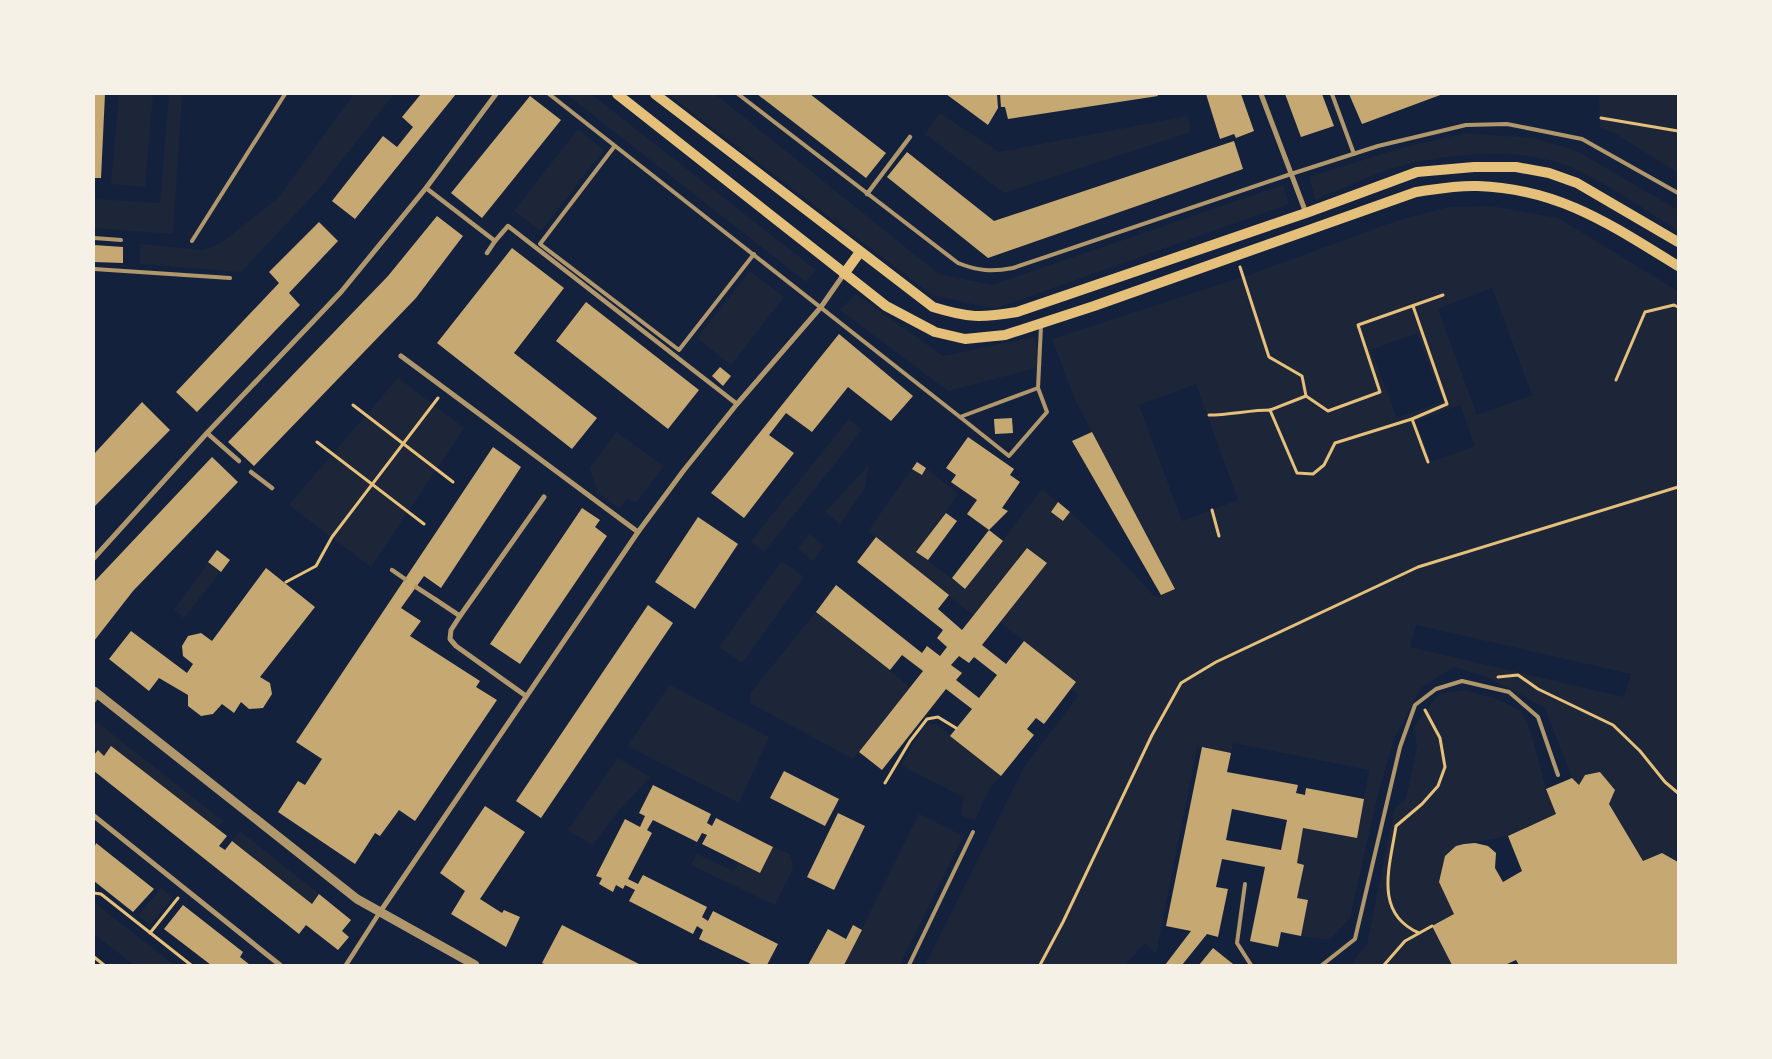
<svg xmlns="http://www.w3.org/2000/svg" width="1772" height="1059" font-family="'Fira Sans Condensed',sans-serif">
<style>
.green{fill:#1d2539;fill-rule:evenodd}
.building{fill:#c6a872;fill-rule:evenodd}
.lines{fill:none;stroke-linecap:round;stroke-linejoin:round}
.path{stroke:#e5c07b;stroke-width:3}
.service{stroke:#b1986c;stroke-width:4}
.pedestrian{stroke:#b1986c;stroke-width:4.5}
.minor{stroke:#b1986c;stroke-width:5}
.tertiary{stroke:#b1986c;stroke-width:9}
.secondary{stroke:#e5c07b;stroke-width:10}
</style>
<rect width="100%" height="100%" fill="#14213d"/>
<g class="green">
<polygon points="119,94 153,94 145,187 111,184"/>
<polygon points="169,94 182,94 173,234 94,228 94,199 160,203"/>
<polygon points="354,94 394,94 319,189 241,272 140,264 140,244 203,250 221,243 278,198"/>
<polygon points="566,94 591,94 816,270 806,282"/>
<polygon points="668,94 715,94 939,274 992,285 1283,185 1289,204 994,309 932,295"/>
<polygon points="1678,94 1678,173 1616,134 1600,127 1599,95"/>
<polygon points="940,113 999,152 1188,116 1191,132 1004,193 925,134"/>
<polygon points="578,129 604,150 541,231 514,211"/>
<path d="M 1465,133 L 1534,138 L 1577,151 L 1678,210 L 1678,231 C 1643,209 1608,183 1570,167 C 1521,147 1458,153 1408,164 C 1381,170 1342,189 1316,200 L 1309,177 L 1401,148 Z"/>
<path d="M 1491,206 L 1558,218 L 1678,291 L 1678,862 L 1662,853 L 1643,861 L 1609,804 L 1615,790 L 1600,772 L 1585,775 L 1579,785 L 1572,778 L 1545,708 L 1489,678 L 1454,667 L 1421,688 L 1394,739 L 1378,794 L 1350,918 L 1330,940 L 1301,936 L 1308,901 L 1297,898 L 1304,865 L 1297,863 L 1303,828 L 1357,838 L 1369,770 L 1233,743 L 1231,753 L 1197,747 L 1156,954 L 1145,943 L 1125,965 L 925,965 L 1024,767 L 1079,695 L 1071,689 L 1076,682 L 1000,622 L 1046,563 L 1027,548 L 973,615 L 868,531 L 912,469 L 922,475 L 926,468 L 958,494 L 917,552 L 965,589 L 1042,489 L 1058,502 L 1051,512 L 1063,521 L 1070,512 L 1117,556 L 1155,597 L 1175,589 L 1075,400 L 1052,339 L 1249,275 L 1396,221 L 1448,207 ZM 1492,288 L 1532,395 L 1477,415 L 1438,309 ZM 1417,333 L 1443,401 L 1397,418 L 1371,350 ZM 1196,384 L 1238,500 L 1182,521 L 1139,405 ZM 1460,405 L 1475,446 L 1431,462 L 1416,421 ZM 1416,625 L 1631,674 L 1624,697 L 1410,647 Z"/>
<polygon points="750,271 784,297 731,365 697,338"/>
<polygon points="856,294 943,356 1034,337 1044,366 948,391 840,310"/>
<polygon points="398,378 464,428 371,567 289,505"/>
<polygon points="849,419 862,430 764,552 751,541"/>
<polygon points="616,432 664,466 636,503 627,498 620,509 598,493 590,468"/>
<polygon points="869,465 865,488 840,524 825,512"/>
<polygon points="809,534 824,546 813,561 798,549"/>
<polygon points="782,561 804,577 742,663 719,647"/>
<polygon points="208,563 220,572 184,618 174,610"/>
<polygon points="816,612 910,687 853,759 750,703 751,692"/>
<polygon points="670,685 769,737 739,803 627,746"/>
<polygon points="1464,690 1495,698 1521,711 1530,729 1546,789 1556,814 1508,836 1464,844 1456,846 1449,852 1445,856 1439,882 1454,914 1432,926 1452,965 1350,965 1367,944 1395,808 1406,799 1417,746 1414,727 1439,694"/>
<polygon points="97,722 223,821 217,828 112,747 104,756 94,747 94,726"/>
<polygon points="926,723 937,724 1001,776 990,788 975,820 960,815 964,798 901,765"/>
<polygon points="618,758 650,777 615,815 593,845 568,830"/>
<polygon points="919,814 963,836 900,965 844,965"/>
<polygon points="240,831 319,894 312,904 232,841"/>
<polygon points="773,847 790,854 793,868 775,905 691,865 697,854 733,871 739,862 760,873"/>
<polygon points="161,888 173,898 150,925 138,916"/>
<polygon points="94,903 95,903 174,965 134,965 94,934"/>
</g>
<g class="building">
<polygon points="94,94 105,94 101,178 94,178"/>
<polygon points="421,94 456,94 355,219 332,201 383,136 397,147 413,127 402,117"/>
<polygon points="757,94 810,94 886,153 866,178"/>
<polygon points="946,94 997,94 998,108 988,125"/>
<polygon points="1000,94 1157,94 1158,96 1008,119 1005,107 1001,107"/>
<polygon points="1206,94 1241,94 1254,131 1236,138 1234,134 1220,139"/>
<polygon points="1285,94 1322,94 1334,126 1301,137"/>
<polygon points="1349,94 1443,94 1362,124"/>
<polygon points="530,96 561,120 482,218 451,193"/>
<polygon points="1234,141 1243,169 988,258 887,177 907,152 994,221"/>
<polygon points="437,216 463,236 416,298 254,466 228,442 388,276"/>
<polygon points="319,222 338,241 289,293 300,305 197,412 176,392 279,283 269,272"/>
<polygon points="94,245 123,247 123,263 94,262"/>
<polygon points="512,248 564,288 514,353 597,418 572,449 437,343"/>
<polygon points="586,302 699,390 668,429 556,341"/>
<polygon points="839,334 913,396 891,421 848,387 812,432 786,413 769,435 794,453 744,518 711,493"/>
<polygon points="720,367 731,376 723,386 712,376"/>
<polygon points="142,402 170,430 94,507 94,454"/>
<polygon points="1012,418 1013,433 995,434 994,419"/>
<polygon points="1092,432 1175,589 1161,595 1072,441"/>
<polygon points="968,437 1014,469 1010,475 1020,482 1002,508 1008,511 989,530 967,514 977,500 951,482 956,475 946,468"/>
<polygon points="493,447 521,467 441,588 424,576 401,608 421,621 410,636 480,681 476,687 497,700 415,821 399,810 380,836 375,833 355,864 278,812 298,781 305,785 322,759 296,742"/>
<polygon points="212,457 238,482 133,591 94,641 94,582"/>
<polygon points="917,462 926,468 922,475 912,469"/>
<polygon points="1058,502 1070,512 1063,521 1051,512"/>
<polygon points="582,508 600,520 595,527 607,536 520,664 490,644"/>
<polygon points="946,513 957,521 928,560 916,552"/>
<polygon points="698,517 738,544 695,609 655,582"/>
<polygon points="989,530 1003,541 965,589 952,578"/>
<path d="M 876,537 L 949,595 L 938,609 L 962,630 L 1027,548 L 1047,563 L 982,645 L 1006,664 L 1024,641 L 1076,682 L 1044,724 L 1036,718 L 1027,729 L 1034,735 L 1001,776 L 950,736 L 972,709 L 946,689 L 882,770 L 859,752 L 923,671 L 902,655 L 890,670 L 816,612 L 836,585 L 922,653 L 927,646 L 940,656 L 947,647 L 937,638 L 943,630 L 857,562 ZM 959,656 L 969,663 L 974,657 L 997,675 L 979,698 L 956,680 L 962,673 L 951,665 Z"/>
<polygon points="217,550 230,560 221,572 208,562"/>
<polygon points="266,568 315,607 260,677 270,683 272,694 263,708 249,709 241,702 234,713 222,704 213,714 201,716 188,706 188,695 159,678 149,691 109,659 131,631 187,673 193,664 183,656 182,646 188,636 201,633 212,641"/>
<polygon points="648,605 673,623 541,818 516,801"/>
<polygon points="111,746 227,836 219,846 225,850 232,841 312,904 319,894 351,920 342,931 349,937 338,950 306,925 299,934 94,771 94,755 98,750 104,756"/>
<path d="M 1202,747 L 1231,753 L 1227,772 L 1298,785 L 1296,793 L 1305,795 L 1306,788 L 1364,799 L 1357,838 L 1303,828 L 1297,863 L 1304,865 L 1297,898 L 1308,900 L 1301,936 L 1281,932 L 1278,947 L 1250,941 L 1265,867 L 1222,859 L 1216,887 L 1228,889 L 1218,937 L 1207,934 L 1182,965 L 1165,965 L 1191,931 L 1166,926 ZM 1232,809 L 1287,820 L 1281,850 L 1226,840 Z"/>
<polygon points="784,771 839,799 825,826 770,798"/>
<polygon points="1600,772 1615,790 1609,804 1643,861 1662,853 1678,862 1678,965 1519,965 1516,960 1505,965 1452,965 1432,926 1454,914 1439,882 1445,856 1456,846 1464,844 1475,843 1488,846 1496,853 1495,868 1503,882 1522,871 1508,836 1556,814 1546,789 1572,778 1579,785 1585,775"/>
<polygon points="653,785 711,814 707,823 712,826 716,818 773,847 760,873 702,844 707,835 702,833 697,842 653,820 647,830 652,833 628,879 638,884 643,875 707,907 702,917 708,921 713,911 778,944 767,965 753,965 699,939 703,930 697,926 693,934 629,901 635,890 625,885 623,889 616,885 613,892 599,884 602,878 596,876 625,819 640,827 645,816 639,813"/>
<polygon points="485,806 525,832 480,899 502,913 504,910 520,917 506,947 451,914 465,891 440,873"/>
<polygon points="838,813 865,826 834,890 807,877"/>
<polygon points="96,843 154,889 133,912 94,881 94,849"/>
<polygon points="183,905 243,952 240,957 250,965 211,965 164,929"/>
<polygon points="562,925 641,965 546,965 542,963"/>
<polygon points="853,925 862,930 844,965 808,965 828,929 846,939"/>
<polygon points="1213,948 1233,964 1232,965 1199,965"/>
</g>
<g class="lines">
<g class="path">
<polyline points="1601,118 1678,131"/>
<polyline points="1240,267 1269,357 1302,376 1306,396 1270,410"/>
<polyline points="1616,380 1645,312 1674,305 1678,307"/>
<polyline points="1306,396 1328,411 1380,392 1358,325 1443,295"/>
<polyline points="353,405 453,482"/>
<path d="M 1209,415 C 1230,415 1250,410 1270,410 L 1297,473 L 1313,474 L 1324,465 L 1335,443 L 1412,419 L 1447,404 L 1413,306"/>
<polyline points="1412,419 1428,462"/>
<polyline points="317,442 424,524"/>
<polyline points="1212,510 1219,536"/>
<polyline points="286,582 316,566 332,537 438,398"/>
<polyline points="1498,677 1518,675 1538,689 1613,725 1640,751 1665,782 1678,793"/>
<polyline points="885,783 910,741 927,719 938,717 956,728"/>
<polyline points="94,893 101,894 191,965"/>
<polyline points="150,933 178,898"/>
<path d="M 1419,933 C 1373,913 1390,866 1396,826 L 1422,804 L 1438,786 L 1445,767 L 1440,738 L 1425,710"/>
<polyline points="94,957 104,965"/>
<polyline points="1040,965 1063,922 1152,735 1181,683 1216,662 1418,567 1678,487"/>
<polyline points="1384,965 1405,941 1432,926"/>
</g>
<g class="service">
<polyline points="549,94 960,417"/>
<path d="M 738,94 L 958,263 C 978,271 992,272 1013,268 L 1291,174 L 1378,146 L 1466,125 L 1507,124 L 1582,139 L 1678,193"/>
<polyline points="1332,94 1354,154"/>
<polyline points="614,147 540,244 679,350 754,254"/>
<polyline points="94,238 121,240"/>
<polyline points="192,241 285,94"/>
<polyline points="94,269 230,278"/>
<polyline points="1038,388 960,417 1009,456 1047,412 1038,388 1041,326"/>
<polyline points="1245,884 1237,943 1251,965"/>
<polyline points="909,965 973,832"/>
<polyline points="1322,965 1355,939 1400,747 1415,705 1436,689 1462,681 1509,692 1538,717 1558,775"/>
</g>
<g class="pedestrian">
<polyline points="426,188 495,241 487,253"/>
<polyline points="867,194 910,137"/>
<polyline points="495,241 508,226 737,404"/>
<polyline points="207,433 239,461"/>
<polyline points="251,472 272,488"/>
<polyline points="392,570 405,579"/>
<polyline points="416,587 436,600"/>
<polyline points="346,965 380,912"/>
</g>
<g class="minor">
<polyline points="1261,94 1306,213"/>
<polyline points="401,356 638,532"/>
<polyline points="94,558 207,433 341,292 426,188 496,94"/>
<polyline points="436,600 460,616 451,630 450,639 456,646 526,696"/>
<polyline points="460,616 544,497"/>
<polyline points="94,700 98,694"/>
<polyline points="94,816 280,965"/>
<polyline points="380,912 638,532 684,470 737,404 821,307 844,274"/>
</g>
<polyline class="tertiary" points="94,691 357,899 475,965"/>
<g class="secondary">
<path d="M 617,94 L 886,306 L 935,332 L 965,339 L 1005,335 L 1094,306 L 1416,192 C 1437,189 1457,185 1478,186 C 1560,189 1611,225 1678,266"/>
<path d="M 655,94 L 933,307 C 969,318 980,318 1017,312 L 1306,213 L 1417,172 L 1474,167 L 1516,167 L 1549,173 L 1577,183 L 1678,242"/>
<polyline points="844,274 860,252"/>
</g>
</g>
<rect width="1772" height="1059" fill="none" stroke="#f6f1e7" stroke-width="190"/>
</svg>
